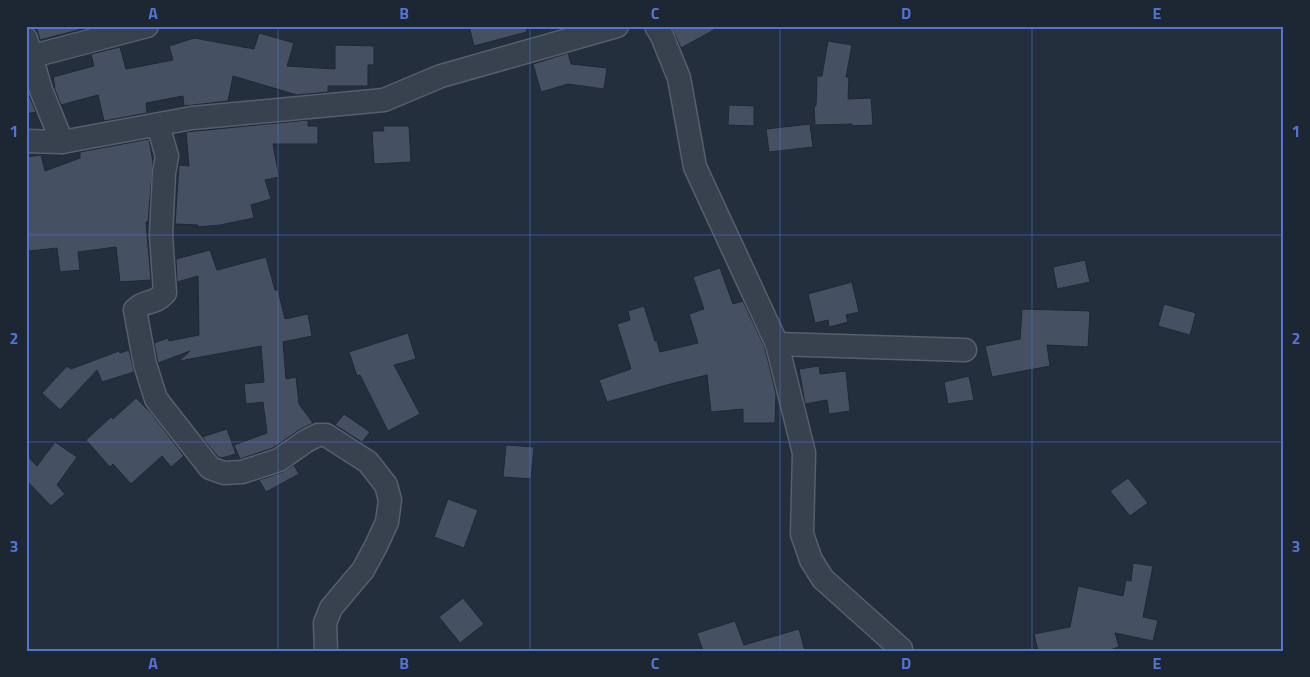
<svg xmlns="http://www.w3.org/2000/svg" width="1310" height="677" font-family="'Titillium Web',sans-serif">
<style>
.building{fill:#455162;stroke:#1f2835}
.lines{fill:none;stroke-linecap:round;stroke-linejoin:round}
.minor-casing{stroke:#565f6c;stroke-width:25}
.minor{stroke:#38414e;stroke-width:22}
.grid{fill:none;stroke:#5274d3;stroke-width:1;stroke-opacity:0.55}
.neatline{fill:none;stroke:#5274d3;stroke-width:2}
.grid-label{font-size:16px;text-anchor:middle;font-weight:bold;fill:#5274d3}
</style>
<rect width="100%" height="100%" fill="#242f3e"/>
<g class="building">
<polygon points="36,26 94,26 40,40"/>
<polygon points="469,26 526,26 527,32 474,46"/>
<polygon points="671,26 721,26 681,48"/>
<polygon points="259,33 294,43 287,66 335,69 335,45 374,46 374,65 368,65 368,86 328,86 328,92 297,95 233,76 228,101 184,106 183,96 146,103 147,113 104,121 98,95 61,105 54,87 55,87 53,77 94,66 91,54 120,47 126,69 173,60 169,46 194,38 254,49"/>
<polygon points="828,41 852,45 846,77 849,77 848,99 871,98 873,125 852,126 852,124 815,125 814,106 816,106 817,76 822,76"/>
<polygon points="568,53 571,64 607,68 604,89 568,84 541,92 533,64"/>
<polygon points="26,93 28,93 36,112 26,114"/>
<polygon points="729,105 754,106 754,126 728,125"/>
<polygon points="308,120 308,126 318,126 318,144 273,144 279,177 265,180 271,199 251,205 254,218 220,225 198,227 198,225 175,224 179,165 189,166 186,132"/>
<polygon points="810,124 813,147 769,152 766,129"/>
<polygon points="383,126 409,126 411,162 374,164 372,131 384,131"/>
<polygon points="149,139 153,162 148,222 146,222 151,280 120,282 116,247 78,252 80,270 60,272 57,248 29,251 26,216 26,157 41,155 45,171 80,158 80,152"/>
<polygon points="210,250 217,270 266,257 275,290 278,290 285,319 308,314 312,336 283,342 286,379 296,377 299,404 313,423 299,430 273,448 240,459 234,445 267,433 263,402 246,404 244,384 264,382 261,346 179,361 190,351 158,363 154,343 168,338 169,341 199,335 198,276 177,282 176,259"/>
<polygon points="1085,260 1090,282 1057,289 1053,267"/>
<polygon points="720,268 733,304 743,301 765,348 776,394 775,423 743,423 743,409 711,412 707,375 674,383 607,402 599,380 631,369 617,324 630,320 628,311 644,306 655,341 657,341 660,352 698,343 689,314 704,309 693,277"/>
<polygon points="852,282 859,312 846,315 848,322 829,327 828,320 815,323 808,294"/>
<polygon points="1164,304 1196,313 1190,335 1158,326"/>
<polygon points="1022,309 1090,311 1088,347 1047,345 1050,366 992,377 985,346 1020,339"/>
<polygon points="408,333 416,359 394,365 420,414 388,431 360,375 357,376 349,352"/>
<polygon points="129,350 134,372 102,382 97,370 60,410 42,393 67,366 71,369 119,351 120,353"/>
<polygon points="819,366 820,374 846,371 850,411 829,414 827,400 805,404 799,369"/>
<polygon points="969,376 974,400 948,404 944,382"/>
<polygon points="136,398 151,413 184,456 171,467 162,456 131,484 113,464 110,467 86,440 111,417 113,419"/>
<polygon points="344,414 370,432 362,442 335,425"/>
<polygon points="227,429 236,454 222,458 218,457 202,437"/>
<polygon points="55,442 77,457 57,485 65,494 51,506 26,480 26,455 37,466"/>
<polygon points="506,445 534,447 531,479 503,477"/>
<polygon points="294,465 299,474 266,492 259,480 283,472"/>
<polygon points="1128,478 1148,503 1130,516 1110,491"/>
<polygon points="448,499 478,510 464,548 434,537"/>
<polygon points="1133,563 1153,566 1143,617 1158,620 1153,641 1115,633 1119,647 1107,651 1038,651 1034,634 1070,627 1078,586 1123,596 1126,580 1131,581"/>
<polygon points="463,598 484,624 460,643 439,617"/>
<polygon points="735,621 744,645 799,629 805,651 703,651 697,633"/>
</g>
<g class="lines">
<g class="minor-casing">
<g id="minor">
<polyline points="656,26 662,36 679,78 695,167 777,344 804,453 802,534 811,560 823,579 901,649"/>
<polyline points="26,39 41,90 62,142"/>
<polyline points="33,56 147,26"/>
<path d="M 158,125 L 167,156 L 164,173 L 161,235 L 165,293 C 153,306 145,299 135,310 L 145,364 L 156,399 L 210,468 L 224,473 L 242,472 L 279,460 L 306,441 L 318,435 L 326,435 L 368,462 L 386,485 L 390,500 L 387,522 L 376,546 L 363,570 L 331,608 L 325,623 L 326,651"/>
<polyline points="26,141 62,142 192,118 384,100 441,76 617,26"/>
<polyline points="777,344 965,350"/>
</g>
</g>
<use href="#minor" class="minor"/>
</g>
<path class="grid" d="M 278,26 L 278,651M 530,26 L 530,651M 780,26 L 780,651M 1032,26 L 1032,651M 26,235 L 1284,235M 26,442 L 1284,442"/>
<rect width="1310" height="677" fill="none" stroke="#1d2633" stroke-width="55"/>
<rect x="28" y="28" width="1254" height="622" class="neatline"/>
<g class="grid-label">
<text x="153" y="19">A</text>
<text x="404" y="19">B</text>
<text x="655" y="19">C</text>
<text x="906" y="19">D</text>
<text x="1157" y="19">E</text>
<text x="14" y="137">1</text>
<text x="1296" y="137">1</text>
<text x="14" y="344">2</text>
<text x="1296" y="344">2</text>
<text x="14" y="552">3</text>
<text x="1296" y="552">3</text>
<text x="153" y="669">A</text>
<text x="404" y="669">B</text>
<text x="655" y="669">C</text>
<text x="906" y="669">D</text>
<text x="1157" y="669">E</text>
</g>
</svg>
